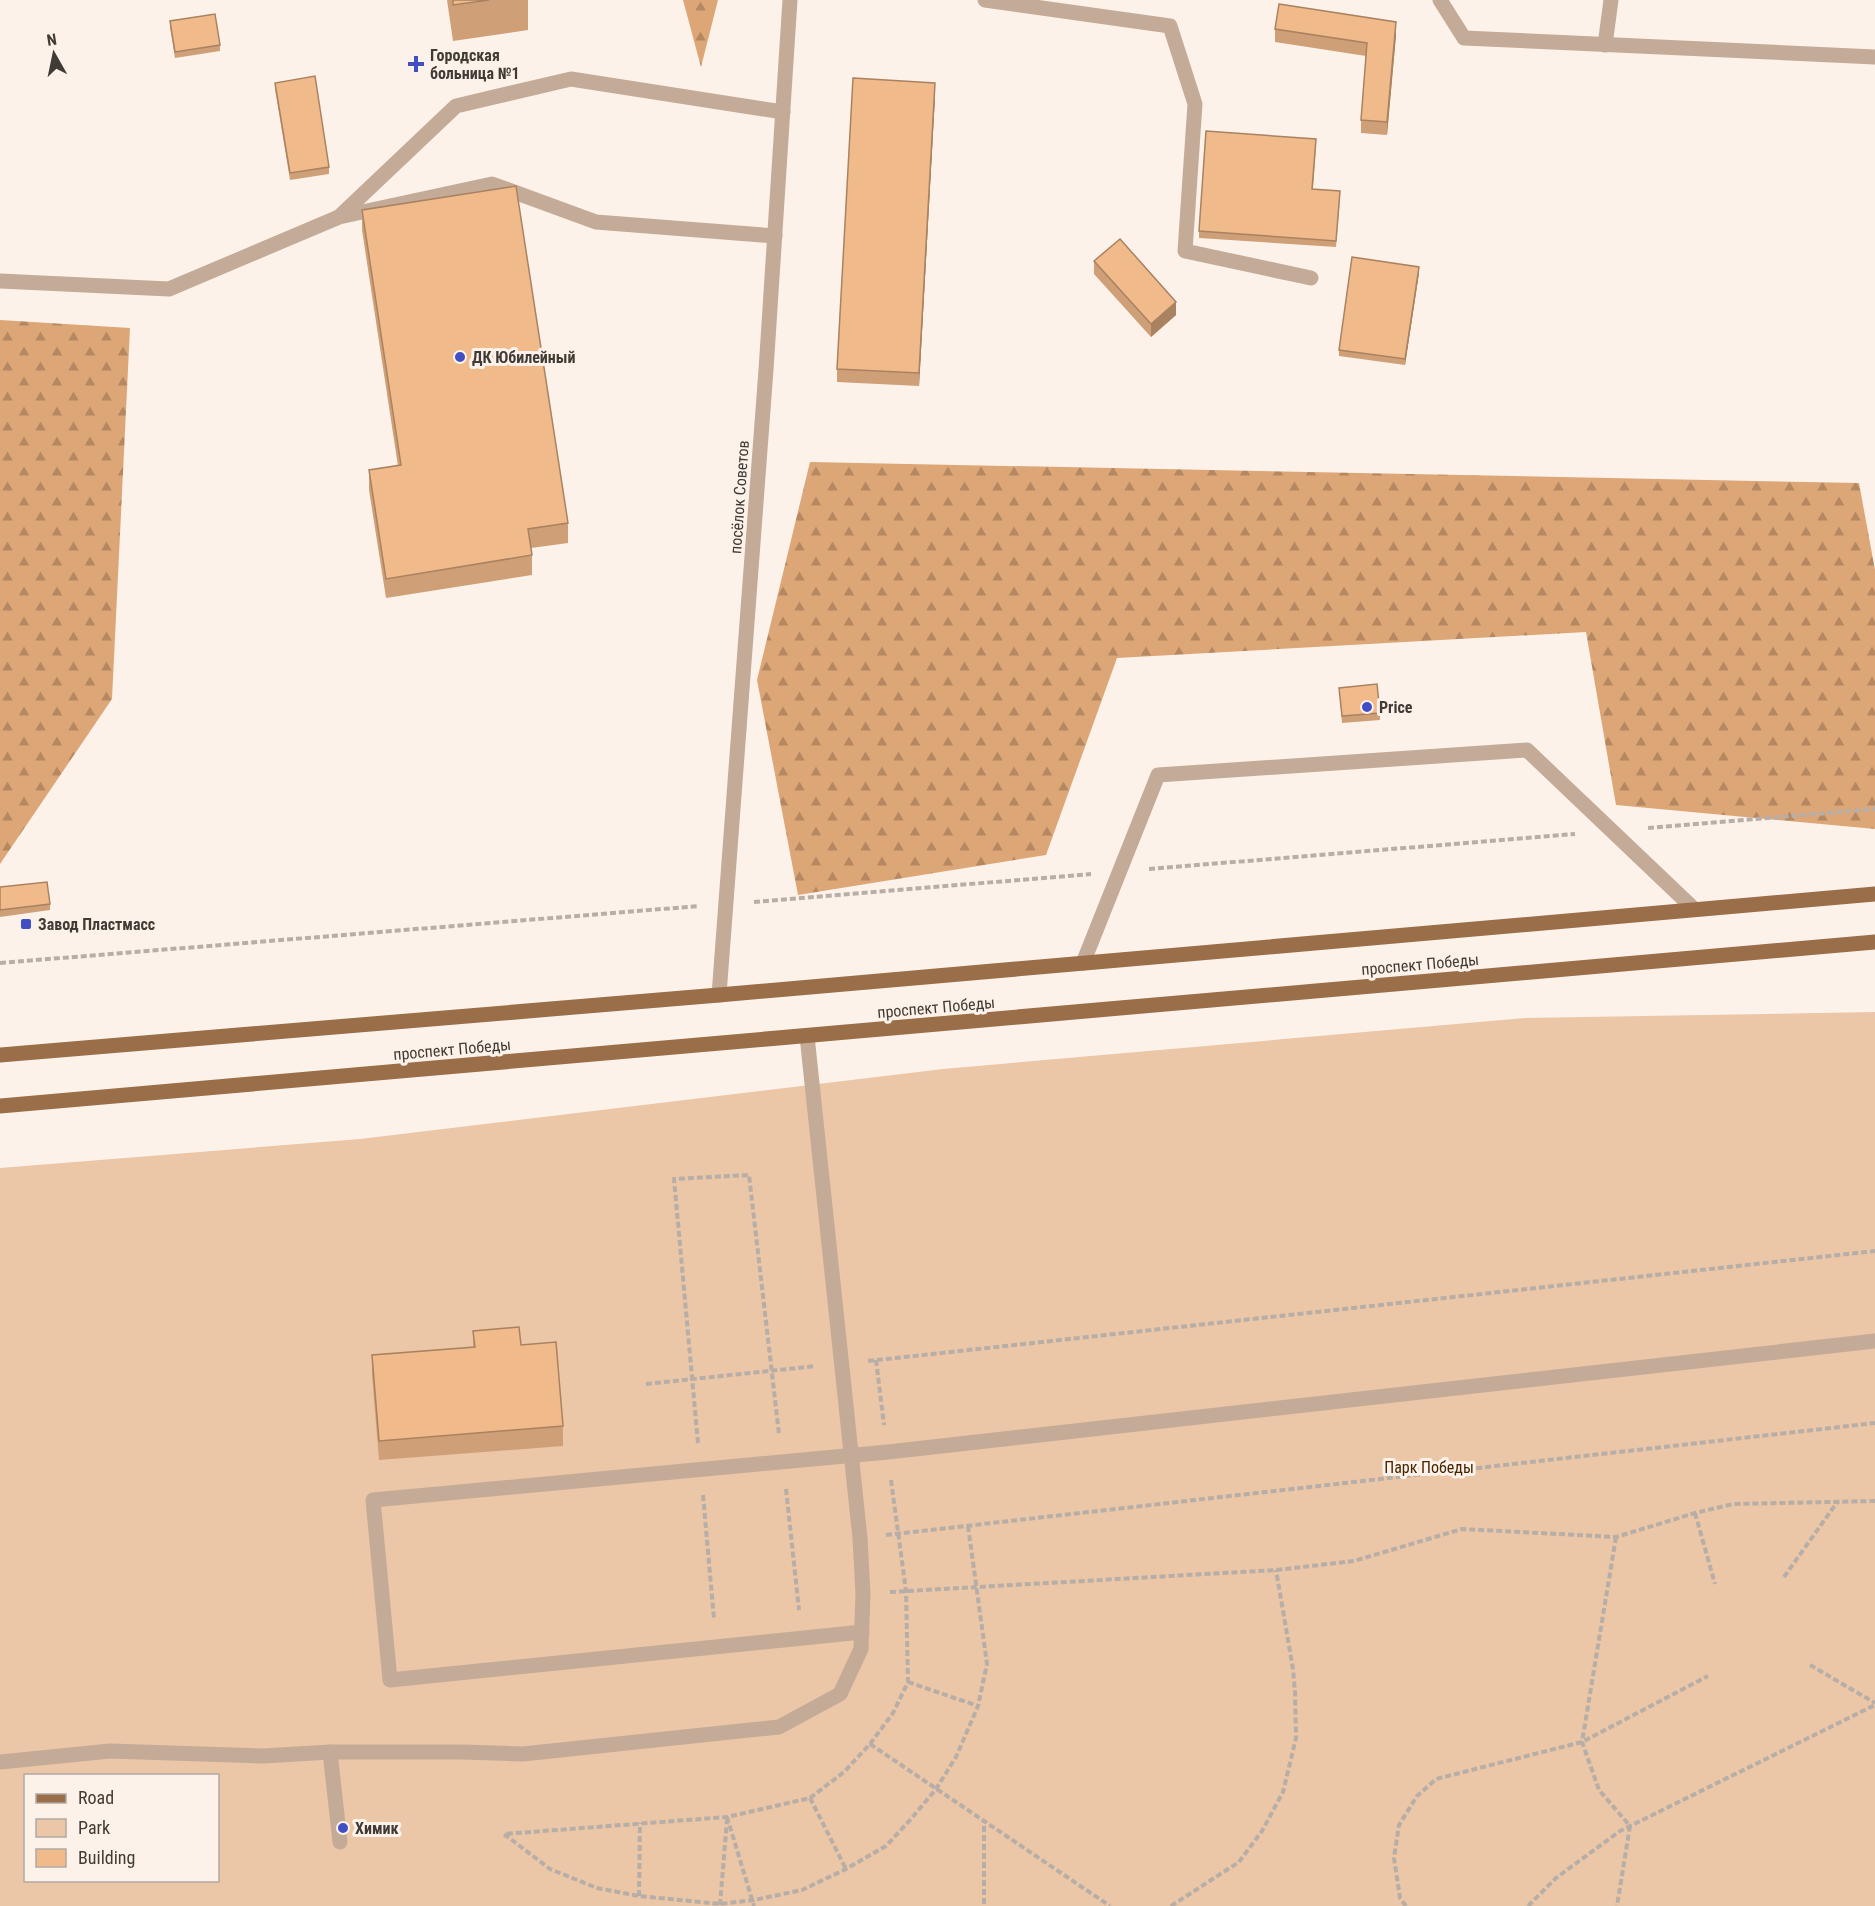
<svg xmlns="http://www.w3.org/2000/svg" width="1875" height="1906" font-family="'Roboto Condensed',sans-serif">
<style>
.forest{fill:url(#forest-firs)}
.green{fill:#ebc6a7;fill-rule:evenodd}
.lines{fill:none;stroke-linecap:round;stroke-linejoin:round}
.path{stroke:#b7aea7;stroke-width:4;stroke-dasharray:6 3;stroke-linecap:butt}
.service{stroke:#c4ab97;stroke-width:15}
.minor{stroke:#c4ab97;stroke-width:15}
.primary{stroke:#996e48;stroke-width:15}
.wall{fill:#cfa077}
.shaded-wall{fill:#a98261}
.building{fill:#f1ba8a;stroke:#a98261;stroke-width:1.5}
.poi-dot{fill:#404fc3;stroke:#fcf2ea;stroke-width:2}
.labels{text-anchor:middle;stroke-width:6;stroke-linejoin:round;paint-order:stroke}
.poi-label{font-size:16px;font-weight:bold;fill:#413b35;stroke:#fcf2ea;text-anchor:start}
.street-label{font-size:16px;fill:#413b35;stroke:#fcf2ea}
.park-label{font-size:16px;fill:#462400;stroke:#fcf2ea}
</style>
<defs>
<pattern id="forest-firs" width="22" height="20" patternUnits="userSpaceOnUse" patternTransform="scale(1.5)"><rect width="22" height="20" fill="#dda677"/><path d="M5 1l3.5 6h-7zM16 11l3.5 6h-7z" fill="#b58862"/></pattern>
</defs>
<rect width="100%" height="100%" fill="#fcf2ea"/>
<g class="forest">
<polygon points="683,0 718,0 701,67"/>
<polygon points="0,320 130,328 112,699 0,864"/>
<polygon points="810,462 1859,483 1875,570 1875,829 1616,805 1586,632 1117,658 1046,855 798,895 757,680"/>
</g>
<path class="green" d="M 1875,1012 L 1875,1906 L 0,1906 L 0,1168 L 360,1139 L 943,1069 L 1525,1018 ZM 26,1776 L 218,1776 L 218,1880 L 26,1880 Z"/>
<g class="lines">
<g class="path">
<polyline points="1648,828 1875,809"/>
<polyline points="1149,869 1575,834"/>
<polyline points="754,902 1091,874"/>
<polyline points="0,963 699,906"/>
<polyline points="876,1360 884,1425"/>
<polyline points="868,1361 1875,1251"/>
<polyline points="646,1384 816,1366"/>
<polyline points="698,1443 674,1179 749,1175 779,1434"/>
<polyline points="891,1480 906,1591 908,1682 893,1713 870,1744 844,1772 810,1798 727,1817 504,1834 550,1869 597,1888 639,1896 720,1904 754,1900 802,1890 846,1869 886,1846 911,1819 936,1789 956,1757 978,1706 987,1664 968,1526"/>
<polyline points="786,1489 799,1610"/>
<polyline points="703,1495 714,1619"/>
<polyline points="1695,1513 1715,1584"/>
<polyline points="886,1535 1875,1423"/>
<polyline points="1616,1537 1582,1742 1599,1790 1630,1826 1617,1906"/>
<polyline points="1784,1577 1838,1501"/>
<polyline points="890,1592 1276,1570 1354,1561 1462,1529 1616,1537 1695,1513 1733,1504 1875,1501"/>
<polyline points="1810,1665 1875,1703"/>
<polyline points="908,1682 978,1706"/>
<polyline points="870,1744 1110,1906"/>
<polyline points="810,1798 846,1869"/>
<polyline points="727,1817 754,1906"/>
<polyline points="639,1896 640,1823"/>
<polyline points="984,1904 984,1821"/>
<polyline points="720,1905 727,1820"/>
<polyline points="1171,1906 1239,1862 1262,1831 1283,1792 1296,1738 1295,1692 1293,1669 1276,1570"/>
<polyline points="1406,1906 1400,1898 1394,1858 1399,1825 1417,1796 1436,1779 1582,1742 1708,1676"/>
<polyline points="1528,1906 1556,1878 1620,1831 1875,1705"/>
</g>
<g class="service">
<polyline points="985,0 1170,26 1195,104 1185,251 1311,278"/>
<polyline points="1440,0 1464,38 1875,57"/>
<polyline points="1605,45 1611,0"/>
<polyline points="340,216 456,106 571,79 783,112"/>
<polyline points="0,281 169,289 339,217 492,184 596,222 775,236"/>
<polyline points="1083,963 1158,775 1527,750 1694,909"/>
<polyline points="862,1632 390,1680 373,1500 888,1452 1875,1341"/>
<polyline points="330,1752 340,1842"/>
<polyline points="0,1762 110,1751 263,1756 330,1752 462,1752 523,1754 779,1727 840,1694 861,1649 863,1594 860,1538 807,1036"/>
</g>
<polyline class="minor" points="719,995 766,370 790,0"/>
<g class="primary">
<polyline points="0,1055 719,995 1875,894"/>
<polyline points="0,1106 1875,942"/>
</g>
</g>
<g class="wall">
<polygon points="447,0 528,0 528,30 453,41"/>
<polygon points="170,21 220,45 220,51 175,58 170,27"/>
<polygon points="1275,29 1396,35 1387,135 1361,133 1361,120 1366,56 1275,42"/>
<polygon points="275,83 329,167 329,174 290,180 275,89"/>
<polygon points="935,96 919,386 837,382 837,369"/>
<polygon points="1316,146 1313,189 1340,198 1336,247 1199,238 1199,231"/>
<polygon points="362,210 568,523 568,543 531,548 532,555 532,575 386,598 369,490 369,470 398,466 362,230"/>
<polygon points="1094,261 1176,315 1151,337 1094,274"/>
<polygon points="1419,273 1405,365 1339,356 1339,350"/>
<polygon points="1339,688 1380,713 1380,720 1342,723"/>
<polygon points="0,887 50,904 50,910 0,917"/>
<polygon points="473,1331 521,1345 563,1426 563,1446 379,1460 372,1375 372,1355 473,1347"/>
</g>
<g class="shaded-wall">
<polygon points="1396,22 1396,35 1387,135 1387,122"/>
<polygon points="935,83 935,96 919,386 919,373"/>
<polygon points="1419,267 1419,273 1405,365 1405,359"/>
<polygon points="1176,302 1176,315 1151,337 1151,324"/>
</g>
<g class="building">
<polygon points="453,0 489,0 453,5"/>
<polygon points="1279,4 1396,22 1387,122 1361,120 1367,43 1275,29"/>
<polygon points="215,14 220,45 175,52 170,21"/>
<polygon points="315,76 329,167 290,173 275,83"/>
<polygon points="853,78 935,83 919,373 837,369"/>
<polygon points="1206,131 1316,139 1312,189 1340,191 1336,241 1199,231"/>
<polygon points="516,186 568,523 528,529 532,555 386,579 369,470 401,465 362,210"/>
<polygon points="1120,239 1176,302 1151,324 1094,261"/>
<polygon points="1352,257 1419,267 1405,359 1339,350"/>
<polygon points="1377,684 1380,713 1342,716 1339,688"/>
<polygon points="47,882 50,904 0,910 0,887"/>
<polygon points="519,1327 521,1345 556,1342 563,1426 379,1441 372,1355 475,1347 473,1331"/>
</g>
<g class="poi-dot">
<path d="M413 55h6v6h6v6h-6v6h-6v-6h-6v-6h6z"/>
<circle cx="460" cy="357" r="6"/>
<circle cx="1367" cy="707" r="6"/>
<rect x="20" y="918" width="12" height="12" rx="3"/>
<circle cx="343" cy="1828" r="6"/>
</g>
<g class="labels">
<g class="poi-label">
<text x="430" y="61">Городская<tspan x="430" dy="18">больница №1</tspan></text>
<text x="472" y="363">ДК Юбилейный</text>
<text x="1379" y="713">Price</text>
<text x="38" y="930">Завод Пластмасс</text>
<text x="355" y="1834">Химик</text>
</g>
<g class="street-label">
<text transform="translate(739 497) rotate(-86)" y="6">посёлок Советов</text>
<text transform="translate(1420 964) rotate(-5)" y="6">проспект Победы</text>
<text transform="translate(936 1007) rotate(-5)" y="6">проспект Победы</text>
<text transform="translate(452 1049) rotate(-5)" y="6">проспект Победы</text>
</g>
<g class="park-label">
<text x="1429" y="1473">Парк Победы</text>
</g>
</g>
<rect x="24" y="1774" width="195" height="108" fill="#fcf2ea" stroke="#b1a9a2" stroke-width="1.5"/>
<rect x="36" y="1794" width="30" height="9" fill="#996e48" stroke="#b1a9a2" stroke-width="1.5"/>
<text x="78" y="1804" font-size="18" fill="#413b35">Road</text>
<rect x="36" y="1819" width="30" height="18" fill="#ebc6a7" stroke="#b1a9a2" stroke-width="1.5"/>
<text x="78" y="1834" font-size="18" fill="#413b35">Park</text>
<rect x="36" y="1849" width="30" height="18" fill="#f1ba8a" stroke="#b1a9a2" stroke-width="1.5"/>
<text x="78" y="1864" font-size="18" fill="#413b35">Building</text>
<g transform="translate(54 54) rotate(351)" stroke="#fcf2ea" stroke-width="4.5" paint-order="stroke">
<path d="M0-4.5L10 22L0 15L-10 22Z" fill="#413b35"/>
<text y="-9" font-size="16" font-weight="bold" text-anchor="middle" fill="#413b35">N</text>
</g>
</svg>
